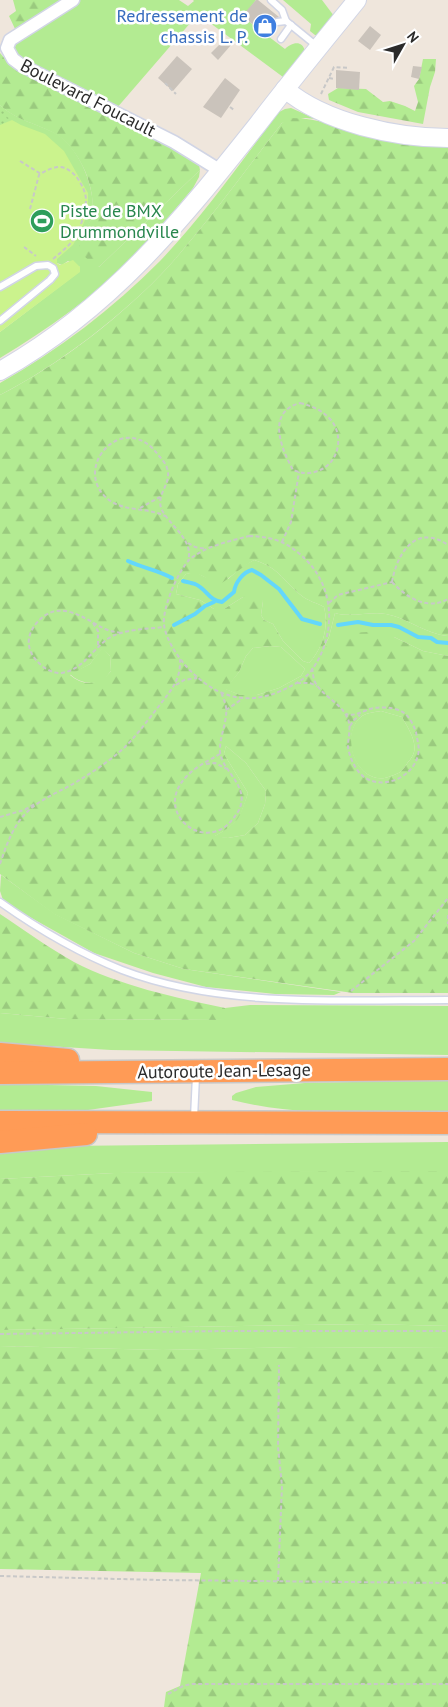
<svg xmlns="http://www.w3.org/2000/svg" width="448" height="1707" font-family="'PT Sans',sans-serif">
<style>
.grass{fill:#b3eb92}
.forest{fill:url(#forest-firs);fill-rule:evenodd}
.park{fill:url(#park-dots)}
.pitch{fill:#cbf38d}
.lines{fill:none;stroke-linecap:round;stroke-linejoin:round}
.stream{stroke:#63d7fc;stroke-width:4}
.building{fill:#cac3bb}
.lane-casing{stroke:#d1d5e5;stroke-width:9}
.street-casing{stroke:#d1d5e5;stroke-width:15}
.secondary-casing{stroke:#d1d5e5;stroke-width:20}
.highway-casing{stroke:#c8c8c8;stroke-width:25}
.path{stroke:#c8c8c8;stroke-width:2;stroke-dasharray:4 2.5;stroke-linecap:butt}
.lane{stroke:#fff;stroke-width:6}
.street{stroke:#fff;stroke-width:12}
.secondary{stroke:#fff;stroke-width:18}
.highway{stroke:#ff9b56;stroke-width:22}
.labels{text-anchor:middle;stroke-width:5;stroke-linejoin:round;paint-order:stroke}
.shop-label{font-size:18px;fill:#366cbe;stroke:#fff;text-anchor:end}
.street-label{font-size:18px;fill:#2b2b2b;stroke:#fff}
.leisure-label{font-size:18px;fill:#27864d;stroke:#fff;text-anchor:start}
</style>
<defs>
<pattern id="forest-firs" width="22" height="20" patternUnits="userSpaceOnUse" patternTransform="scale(1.25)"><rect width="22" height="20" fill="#b3eb92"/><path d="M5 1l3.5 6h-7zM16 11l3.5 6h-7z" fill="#9aca7e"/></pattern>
<pattern id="park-dots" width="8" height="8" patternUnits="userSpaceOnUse" patternTransform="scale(1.25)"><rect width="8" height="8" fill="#b3eb92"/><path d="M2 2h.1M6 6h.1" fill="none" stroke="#9aca7e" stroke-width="1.8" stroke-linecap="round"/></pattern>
</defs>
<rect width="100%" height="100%" fill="#efe6dc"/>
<g class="grass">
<path d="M 79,0 L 179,0 L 188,6 L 194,1 L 193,0 L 256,0 L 243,17 L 285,49 C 291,43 302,39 305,51 L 283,77 L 198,14 L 116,109 L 20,60 L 12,44 Z"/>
<polygon points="283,0 322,0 334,16 318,35 315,35 310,31 311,24"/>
<path d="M 0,105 C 19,122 38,123 58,135 C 80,149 99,194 91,220 C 89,225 84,231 81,236 L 99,267 L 200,170 L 199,177 L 193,188 C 174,211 154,234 133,256 C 94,297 48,329 0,358 L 0,332 L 79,272 L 80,267 L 68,261 L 62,265 L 57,263 L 57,259 L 0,144 Z"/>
<path d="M 291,108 L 316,119 L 305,118 L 282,123 C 245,171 209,221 169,266 C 125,314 57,366 0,395 L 0,383 C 59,350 112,309 160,261 C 204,215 241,162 279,112 L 285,109 Z"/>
<path d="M 254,560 C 280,568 283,581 302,596 C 308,601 317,603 324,607 C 329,627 323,648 309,663 L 303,661 L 283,641 L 273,624 L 264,620 L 261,615 L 263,601 L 243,597 L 224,609 L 214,609 L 200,600 L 176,594 L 178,584 L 186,574 L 195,572 L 207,578 L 228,579 L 243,566 Z"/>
<path d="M 335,613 C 352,618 369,611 386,614 C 407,618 426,634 448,636 L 448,656 L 423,651 L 394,637 L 323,649 L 329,637 Z"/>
<polygon points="270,646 281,647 305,669 301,676 279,688 257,695 240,695 225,689 239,672 246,656 253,648"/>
<path d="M 102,648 L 110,656 L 111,671 C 109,673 106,678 103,680 C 92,686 78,682 70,674 L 90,664 Z"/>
<path d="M 381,711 L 402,717 C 407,726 417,741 414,752 C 413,756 410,760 408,762 C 403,771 400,773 391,776 C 359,790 336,736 362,716 C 367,713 375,712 381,711 Z"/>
<path d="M 226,746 L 246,763 L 266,791 L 265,804 L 258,823 L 245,835 L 228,838 L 213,837 C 238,823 239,819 248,793 L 224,754 Z"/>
<polygon points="1,875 55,914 134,953 184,969 341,992 334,995 275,994 206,987 153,973 94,953 19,911 3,900 0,891"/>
<polygon points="250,1005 448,1006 448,1055 111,1050 0,1043 0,1013 67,1019 224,1020 225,1008"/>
<path d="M 448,1080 L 448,1113 C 377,1112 302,1118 232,1100 L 232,1096 L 236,1093 L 256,1087 L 305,1083 Z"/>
<polygon points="0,1084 96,1086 152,1092 152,1101 81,1111 0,1111"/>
<polygon points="448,1142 448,1171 114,1173 0,1179 0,1153 63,1146"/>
<polygon points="367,1324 448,1326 448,1348 299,1347 163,1350 0,1346 0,1330"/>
</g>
<g class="forest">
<polygon points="13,0 67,0 16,31 9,16 16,11"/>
<path d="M 0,53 L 7,61 L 185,152 L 199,165 L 200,170 L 99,267 C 87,260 74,251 81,235 C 84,230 89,225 91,219 C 95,203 91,186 85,171 C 79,158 70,143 57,135 C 38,123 18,122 0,105 Z"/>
<polygon points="423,59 436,59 435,72 430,87 423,124 358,112 329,100 328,94 338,88 366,89 383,102 390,101 405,106 415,111 418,102 414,86 419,79"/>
<path d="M 290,118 C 321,118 343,129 372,137 C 397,144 422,146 448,146 L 448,636 C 426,634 407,618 386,614 C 369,611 352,618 335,613 L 329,637 L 323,648 L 350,633 L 368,632 L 394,637 L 423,651 L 448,656 L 448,993 L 353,993 L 184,969 L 134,953 L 54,914 L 0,874 L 0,395 C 59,365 124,315 169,266 C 209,221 245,171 282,123 ZM 254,560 C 280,568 283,581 302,596 C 308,601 317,603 324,607 C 329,627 323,648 309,663 L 303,661 L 283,641 L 273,624 L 264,620 L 261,615 L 263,601 L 253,593 L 243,597 L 224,609 L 214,609 L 200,600 L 176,594 L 178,584 L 186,574 C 200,572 206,577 216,587 C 229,579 240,568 254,560 ZM 270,646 L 281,647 L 305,669 L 301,676 L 279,688 L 257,695 L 240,695 L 226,689 L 239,672 L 246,656 L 253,648 ZM 102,649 L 110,656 L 111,671 C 100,685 84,687 70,675 L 90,664 ZM 381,711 L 402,717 C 407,726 417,741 414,752 C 413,756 410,760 408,762 C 403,771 400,773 391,776 C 359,790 337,736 362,716 C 367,713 375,712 381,711 ZM 226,746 L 246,763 L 266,791 L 265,804 L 258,823 L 245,835 L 228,838 L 215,836 C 238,823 240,819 248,793 L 224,754 Z"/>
<path d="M 0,914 C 24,930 49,948 74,962 C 118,985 176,998 225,1008 L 225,1020 L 67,1019 L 0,1013 Z"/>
<polygon points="319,1171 448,1171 448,1326 367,1324 0,1330 0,1179 114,1173"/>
<polygon points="0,1346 163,1350 299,1347 448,1348 448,1707 164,1707 166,1692 180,1686 201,1573 0,1569"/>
</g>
<polygon class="park" points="0,105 7,117 12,120 0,125"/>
<polygon class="pitch" points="12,120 21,125 45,134 64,151 88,193 88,212 81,230 73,245 57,259 57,263 60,265 73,260 80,267 80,272 0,332 0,125"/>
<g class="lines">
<g class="stream">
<path d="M 128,561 C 143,568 158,570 172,578"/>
<path d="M 183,581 C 187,582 192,583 195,584 C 207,589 209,601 222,602 L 234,592 C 235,583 243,572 252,570 L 261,575 L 279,589 L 302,619 L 320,624"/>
<polyline points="174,625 195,614 205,606 214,602"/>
<polyline points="338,625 358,622 373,625 391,625 399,627 418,637 431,638 437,642 448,643"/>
</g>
</g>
<g class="building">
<polygon points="256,0 258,0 279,17 273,20 274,26 266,35 242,16"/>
<polygon points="370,26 381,35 370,50 358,41"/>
<polygon points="225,39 231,45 218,60 211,53"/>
<polygon points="177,56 192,69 173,91 158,78"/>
<polygon points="413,66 422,67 419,79 411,77"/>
<polygon points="336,70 360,72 359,90 336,88"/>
<polygon points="225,78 240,90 221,118 203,107"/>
</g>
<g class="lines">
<g class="lane-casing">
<g id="lane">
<polyline points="271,0 282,10 286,21 318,47"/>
<polyline points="277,22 286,21"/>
<polyline points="281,39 291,25"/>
<polyline points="0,287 36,266 48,265 53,268 55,274 50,280 0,321"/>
<path d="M 0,902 C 38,929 79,953 122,970 C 221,1008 343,1000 448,1000"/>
<polyline points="194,1118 196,1076"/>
</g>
</g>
<g class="street-casing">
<polyline id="street" points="73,0 10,40 7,48 13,59 21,65 174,142 221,171"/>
</g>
<g class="secondary-casing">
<g id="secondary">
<path d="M 285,89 C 325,123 397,138 448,138"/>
<path d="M 0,371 C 110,309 181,221 258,124 C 290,82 324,41 357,0"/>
</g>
</g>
<g class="highway-casing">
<g id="highway">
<polyline points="0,1054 68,1060"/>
<polyline points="0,1073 448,1069"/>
<polyline points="0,1122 448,1123"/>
<polyline points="0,1142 86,1134"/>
</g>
</g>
<g class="path">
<polyline points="329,78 335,79"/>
<polyline points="165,83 176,94"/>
<polyline points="321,94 334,67 349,68"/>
<polyline points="230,107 234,110"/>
<polyline points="20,161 41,174"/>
<path d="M 30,209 L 39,175 C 45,171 52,167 60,167 C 74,168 85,187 86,199 C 86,212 80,230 73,240 C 68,247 60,253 53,259"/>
<polyline points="24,247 36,256"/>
<path d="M 300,403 C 312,406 322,410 331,420 C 344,436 339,462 320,470 C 315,472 309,474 304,473 C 301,473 297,471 293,470 C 281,448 266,412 300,403 Z"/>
<polyline points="140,508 160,497"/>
<path d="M 167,517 C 149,507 125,512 109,500 C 69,469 124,407 159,456 C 162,459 166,464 167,468 C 173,485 153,495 163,512 C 172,527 194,541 188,561"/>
<path d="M 249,536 C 276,537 290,543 309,563 C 336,593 335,639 311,671 C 304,680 293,685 283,690 C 244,708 212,695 185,665 C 176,654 166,639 164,625 C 162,608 178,571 190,559 C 206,546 230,541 249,536 Z"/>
<polyline points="282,542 291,522 299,472"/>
<polyline points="188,543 195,547 206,549"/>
<path d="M 392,582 C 397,553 416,523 448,545"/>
<path d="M 392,582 C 406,597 427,611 448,599"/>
<polyline points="329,603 338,595 392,582"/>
<polyline points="93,623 98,631 98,645"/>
<path d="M 121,633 C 115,632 109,631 103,628 C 85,619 64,602 44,616 C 26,630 23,649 40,664 C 45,669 53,673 60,673 C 83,671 92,649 109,638 C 124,629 147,629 165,627"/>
<path d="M 312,668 C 313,672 313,676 314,680 C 320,695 340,702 347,717 C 352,726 348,736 348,747 C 349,754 352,762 356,768 C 371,794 412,782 418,755 C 420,748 417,739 416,732 C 413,724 409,715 401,711 C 393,707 376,706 367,710 C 359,713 355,716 346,714"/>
<polyline points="297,683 310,683 317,686"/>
<polyline points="176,685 184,680 197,678"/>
<polyline points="226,710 242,699"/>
<polyline points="350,726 354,720 360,715"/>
<path d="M 220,754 C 208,761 195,767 186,777 C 152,813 205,854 232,820 C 236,815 240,810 241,804 C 246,784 222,770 220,752 C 219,737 228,721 226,707 C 225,702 223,697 221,692"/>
<polyline points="206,764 215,763 227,769"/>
<polyline points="0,817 24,810 35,804"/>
<path d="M 0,864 C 6,846 13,826 26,813 C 42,797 63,791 81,779 C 96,770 112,759 125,747 C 137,735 148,720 159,706 C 171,690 181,680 180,659"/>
<polyline points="448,915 448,924"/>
<polyline points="351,991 414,941 448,898"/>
<polyline points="0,1334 227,1331 448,1331"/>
<polyline points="0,1576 159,1580 448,1583"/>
<polyline points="278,1581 282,1486 278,1447 279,1365"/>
<polyline points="168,1694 183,1686 191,1684 448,1684"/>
</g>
<use href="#lane" class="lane"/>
<use href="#street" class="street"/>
<use href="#secondary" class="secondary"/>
<use href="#highway" class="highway"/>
</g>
<defs>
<g id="shop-disc" transform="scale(1.25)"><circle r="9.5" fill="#3f7fe0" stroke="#fff"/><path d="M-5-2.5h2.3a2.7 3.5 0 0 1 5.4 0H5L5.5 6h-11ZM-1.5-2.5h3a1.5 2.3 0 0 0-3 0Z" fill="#fff"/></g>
<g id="stadium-disc" transform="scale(1.25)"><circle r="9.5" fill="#2e9e5b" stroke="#fff"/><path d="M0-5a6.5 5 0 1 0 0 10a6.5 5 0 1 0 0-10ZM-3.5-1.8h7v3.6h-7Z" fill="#fff"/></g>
</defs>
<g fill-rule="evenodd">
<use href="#shop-disc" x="265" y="26"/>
<use href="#stadium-disc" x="42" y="221"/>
</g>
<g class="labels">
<g class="shop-label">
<text x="248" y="22">Redressement de<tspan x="248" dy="21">chassis L. P.</tspan></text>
</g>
<g class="street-label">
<text transform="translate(88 98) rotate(27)" y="6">Boulevard Foucault</text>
<text transform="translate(224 1071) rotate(-1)" y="6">Autoroute Jean-Lesage</text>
</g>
<g class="leisure-label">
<text x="60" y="217">Piste de BMX<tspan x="60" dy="21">Drummondville</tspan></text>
</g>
</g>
<g transform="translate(403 45) rotate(51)" stroke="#ffffff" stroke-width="4" paint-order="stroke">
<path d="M0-4L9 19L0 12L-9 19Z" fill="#2b2b2b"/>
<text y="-8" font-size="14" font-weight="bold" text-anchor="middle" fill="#2b2b2b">N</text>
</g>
</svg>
